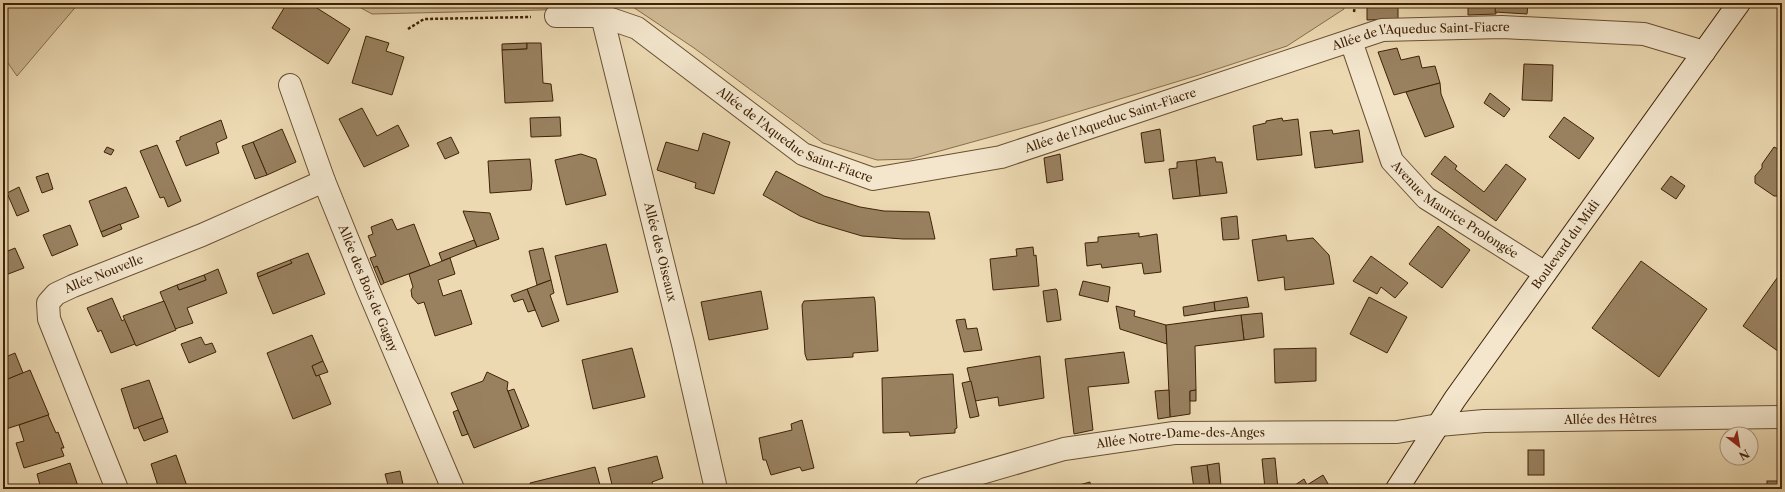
<svg xmlns="http://www.w3.org/2000/svg" width="1785" height="492" font-family="'Libre Caslon Text',serif">
<style>
.green{fill:#cfba95;stroke:#876e4e}
.building{fill:#998160;stroke:#3f2207}
.lines{fill:none;stroke-linecap:round;stroke-linejoin:round}
.street-casing{stroke:#6a5032;stroke-width:24}
.secondary-casing{stroke:#3f2207;stroke-width:24}
.path{stroke:#3f2207;stroke-width:2.5;stroke-dasharray:3 2;stroke-linecap:butt}
.street{stroke:#f3e6cd;stroke-width:22}
.secondary{stroke:#f3e6cd;stroke-width:22}
.labels{text-anchor:middle;stroke-width:3.5;stroke-linejoin:round;paint-order:stroke}
.street-label{font-size:12px;fill:#3f2207;stroke:#f3e6cd}
</style>
<rect width="100%" height="100%" fill="#ecd9b2"/>
<filter id="stains"><feTurbulence type="fractalNoise" baseFrequency=".005" numOctaves="4"/><feColorMatrix values="0 0 0 0 .2 0 0 0 0 .09 0 0 0 0 .02 0 0 0 .5 -.17"/></filter>
<radialGradient id="worn" r=".72"><stop offset=".6" stop-color="#630" stop-opacity="0"/><stop offset="1" stop-color="#630" stop-opacity=".3"/></radialGradient>
<g class="green">
<polygon points="3,3 79,3 17,76 3,56"/>
<polygon points="352,3 584,3 581,9 372,14"/>
<polygon points="627,3 1344,3 1344,9 1287,46 1199,75 1041,123 911,159 877,160 823,143 694,48"/>
</g>
<g class="building">
<polygon points="287,3 309,3 350,29 328,64 272,28"/>
<polygon points="1367,3 1398,3 1398,19 1367,20"/>
<polygon points="1468,3 1496,3 1496,14 1468,15"/>
<polygon points="1496,3 1528,3 1527,14 1495,12"/>
<polygon points="1582,3 1613,3 1612,7 1596,4 1595,7"/>
<polygon points="366,36 389,43 386,51 404,57 392,95 352,83"/>
<polygon points="527,43 527,49 502,50 502,44"/>
<polygon points="527,43 541,43 543,83 551,84 553,101 505,103 502,50 527,49"/>
<polygon points="1397,48 1401,60 1419,56 1422,68 1435,66 1440,83 1394,95 1378,52"/>
<polygon points="1524,64 1553,65 1552,101 1522,100"/>
<polygon points="1440,83 1441,94 1454,127 1425,137 1406,92"/>
<polygon points="1490,93 1510,109 1504,117 1484,103"/>
<polygon points="362,108 377,136 398,125 409,146 364,167 339,119"/>
<polygon points="560,117 561,136 531,137 530,118"/>
<polygon points="1564,117 1594,138 1579,159 1549,137"/>
<polygon points="1282,118 1283,121 1298,119 1302,155 1257,160 1253,126 1266,123 1266,121"/>
<polygon points="221,120 227,138 216,143 219,153 186,166 176,141 180,140 180,137"/>
<polygon points="282,129 296,162 267,175 253,142"/>
<polygon points="1160,129 1164,161 1145,163 1141,133"/>
<polygon points="1332,130 1333,134 1359,130 1363,162 1315,168 1310,132"/>
<polygon points="703,133 730,142 714,194 695,188 696,183 657,170 666,142 698,151"/>
<polygon points="451,137 459,153 445,159 437,143"/>
<polygon points="253,142 267,175 255,179 242,146"/>
<polygon points="1782,144 1782,189 1777,196 1774,196 1755,183 1755,176 1762,168 1762,164 1774,147 1778,149"/>
<polygon points="157,145 181,201 168,207 164,197 160,198 140,151"/>
<polygon points="107,147 114,150 111,155 104,152"/>
<polygon points="581,154 596,159 606,195 566,205 555,160"/>
<polygon points="1060,154 1063,180 1047,183 1044,158"/>
<polygon points="1445,156 1457,166 1455,169 1484,192 1506,164 1526,179 1496,221 1431,174"/>
<polygon points="1215,157 1216,162 1222,162 1227,193 1200,196 1196,160"/>
<polygon points="530,159 532,181 531,190 490,193 488,161"/>
<polygon points="1196,160 1200,196 1173,199 1169,169 1177,168 1177,162"/>
<polygon points="776,171 824,196 860,207 884,211 929,212 935,239 903,239 862,236 818,223 800,216 763,195"/>
<polygon points="48,173 53,189 42,193 36,177"/>
<polygon points="1671,176 1685,186 1676,199 1661,189"/>
<polygon points="19,187 29,211 17,216 7,193"/>
<polygon points="126,187 139,217 101,232 89,201"/>
<polygon points="463,211 490,213 499,239 477,247"/>
<polygon points="1237,216 1239,239 1223,240 1221,218"/>
<polygon points="392,219 397,230 414,224 430,266 384,283 377,266 374,268 370,258 376,256 368,236 373,234 371,227"/>
<polygon points="120,224 122,229 103,237 101,232"/>
<polygon points="70,225 78,245 52,256 43,235"/>
<polygon points="1438,226 1470,250 1442,288 1409,264"/>
<polygon points="1139,233 1139,237 1157,234 1161,272 1144,274 1142,263 1102,268 1101,264 1087,266 1085,243 1098,242 1098,237"/>
<polygon points="1286,235 1287,241 1313,238 1329,255 1334,284 1285,290 1284,277 1258,281 1252,240"/>
<polygon points="474,240 477,247 442,261 439,253"/>
<polygon points="606,244 618,292 567,305 555,256"/>
<polygon points="1033,247 1034,256 1036,255 1039,286 993,290 990,259 1017,256 1016,249"/>
<polygon points="15,248 24,268 3,276 3,253"/>
<polygon points="543,248 551,280 537,285 529,251"/>
<polygon points="308,253 325,294 273,314 258,277 292,263 290,260"/>
<polygon points="1371,256 1408,283 1395,298 1381,287 1377,294 1353,281"/>
<polygon points="450,258 455,274 438,280 443,296 461,290 472,324 435,336 424,302 418,304 412,297 411,290 413,287 409,274"/>
<polygon points="290,260 292,263 258,277 257,273"/>
<polygon points="1641,261 1707,309 1659,377 1592,328"/>
<polygon points="377,266 384,283 381,285 374,268"/>
<polygon points="218,269 227,293 187,308 193,323 175,329 160,292 177,285 179,290 206,280 204,275"/>
<polygon points="1782,271 1782,354 1743,326"/>
<polygon points="204,275 206,280 179,290 177,285"/>
<polygon points="551,280 554,293 550,295 559,321 542,327 527,289"/>
<polygon points="1083,281 1110,287 1108,302 1079,295"/>
<polygon points="527,289 535,310 528,312 523,299 514,302 511,295"/>
<polygon points="1056,289 1057,290 1061,320 1047,322 1043,291"/>
<polygon points="761,291 768,329 709,340 701,302"/>
<polygon points="874,297 875,301 878,351 853,353 853,357 807,360 805,354 802,305 804,301"/>
<polygon points="1247,297 1249,307 1215,311 1214,302"/>
<polygon points="1369,297 1407,317 1387,353 1350,334"/>
<polygon points="112,298 122,321 125,319 135,344 111,353 101,330 98,332 87,308"/>
<polygon points="164,301 176,330 136,346 123,316"/>
<polygon points="1214,302 1215,311 1184,316 1183,307"/>
<polygon points="1116,306 1135,311 1134,316 1166,325 1167,344 1120,329"/>
<polygon points="1262,313 1264,337 1244,340 1241,315"/>
<polygon points="1241,315 1244,340 1195,346 1196,390 1190,391 1190,414 1170,417 1166,325"/>
<polygon points="965,319 967,329 977,328 982,350 964,352 956,320"/>
<polygon points="312,335 323,361 312,366 316,376 319,375 331,404 293,419 267,353"/>
<polygon points="201,337 205,345 212,343 216,352 189,363 181,344"/>
<polygon points="632,348 645,397 593,409 582,360"/>
<polygon points="1316,348 1316,381 1275,383 1274,349"/>
<polygon points="1124,352 1129,383 1088,387 1093,430 1074,434 1065,359"/>
<polygon points="15,353 23,373 3,381 3,358"/>
<polygon points="1040,356 1044,398 999,406 998,397 975,401 967,368"/>
<polygon points="323,361 328,372 316,376 312,366"/>
<polygon points="30,370 49,415 3,430 3,381"/>
<polygon points="487,372 508,382 507,389 522,429 474,448 451,393 483,381"/>
<polygon points="953,374 957,428 955,429 955,433 910,436 909,432 883,433 882,378"/>
<polygon points="149,380 163,418 134,429 121,389"/>
<polygon points="971,381 979,416 970,418 962,383"/>
<polygon points="514,389 529,426 522,429 508,391"/>
<polygon points="1169,390 1170,417 1158,419 1155,391"/>
<polygon points="1196,390 1196,401 1190,401 1190,391"/>
<polygon points="458,410 468,434 462,436 453,412"/>
<polygon points="48,415 56,433 58,432 64,448 61,448 64,456 24,468 16,443 24,441 19,425"/>
<polygon points="163,418 168,432 144,441 138,427"/>
<polygon points="802,420 814,468 802,471 800,467 771,475 766,460 763,460 759,438 792,430 791,424"/>
<rect x="1528" y="450" width="16" height="25"/>
<polygon points="176,455 188,489 159,489 151,464"/>
<polygon points="657,456 663,478 652,482 654,489 613,489 608,468"/>
<polygon points="1275,458 1278,489 1265,489 1262,459"/>
<polygon points="70,463 79,489 41,489 37,474"/>
<polygon points="1219,463 1221,486 1210,487 1207,465"/>
<polygon points="1207,465 1210,489 1194,489 1191,467"/>
<polygon points="595,467 601,489 532,489 530,483"/>
<polygon points="400,471 404,489 389,489 385,474"/>
<polygon points="1323,475 1331,489 1289,489 1304,479 1307,485"/>
<rect x="1767" y="481" width="15" height="8"/>
<polygon points="1090,482 1091,489 1080,489 1079,485"/>
<rect x="1589" y="487" width="40" height="2"/>
</g>
<g class="lines">
<g class="street-casing">
<g id="street">
<path id="s1" d="M 556,16 L 602,16 L 637,28 L 803,154 L 873,179 L 1001,157 L 1382,30 L 1502,27 L 1644,34 L 1704,52"/>
<path id="s2" d="M 602,16 L 683,344 L 716,489"/>
<path id="s3" d="M 1351,41 L 1392,161 L 1426,198 L 1545,273"/>
<path id="s4" d="M 290,85 L 324,181 L 367,287 L 453,489"/>
<path id="s5" d="M 117,489 L 49,319 L 48,303 L 56,294 L 73,286 L 202,235 L 324,181"/>
<path id="s6" d="M 926,489 L 1064,449 L 1174,433 L 1397,432 L 1439,425 L 1484,421 L 1782,417"/>
</g>
</g>
<g class="secondary-casing">
<g id="secondary">
<path id="s7" d="M 1397,489 L 1455,399 L 1739,3"/>
</g>
</g>
<g class="path">
<polyline points="1354,12 1355,3"/>
<polyline points="408,29 424,19 531,17"/>
</g>
<use href="#street" class="street"/>
<use href="#secondary" class="secondary"/>
</g>
<g class="labels">
<g class="street-label">
<text dy="4" stroke="none"><textPath href="#s1" startOffset="935">Allée de l'Aqueduc Saint-Fiacre</textPath></text>
<text dy="4" stroke="none"><textPath href="#s1" startOffset="611">Allée de l'Aqueduc Saint-Fiacre</textPath></text>
<text dy="4" stroke="none"><textPath href="#s1" startOffset="275">Allée de l'Aqueduc Saint-Fiacre</textPath></text>
<text dy="4" stroke="none"><textPath href="#s3" startOffset="207">Avenue Maurice Prolongée</textPath></text>
<text dy="4" stroke="none"><textPath href="#s7" startOffset="297">Boulevard du Midi</textPath></text>
<text dy="4" stroke="none"><textPath href="#s2" startOffset="243">Allée des Oiseaux</textPath></text>
<text dy="4" stroke="none"><textPath href="#s5" startOffset="263">Allée Nouvelle</textPath></text>
<text dy="4" stroke="none"><textPath href="#s4" startOffset="218">Allée des Bois de Gagny</textPath></text>
<text dy="4" stroke="none"><textPath href="#s6" startOffset="692">Allée des Hêtres</textPath></text>
<text dy="4" stroke="none"><textPath href="#s6" startOffset="261">Allée Notre-Dame-des-Anges</textPath></text>
</g>
</g>
<rect width="1785" height="492" fill="none" stroke="#ecd9b2" stroke-width="16"/>
<rect x="4" y="4" width="1777" height="484" fill="none" stroke="#3f2207" stroke-width="2"/>
<rect x="8" y="8" width="1769" height="476" fill="none" stroke="#3f2207"/>
<g transform="translate(1739 446) rotate(149)"><circle r="19" fill="#f3e6cd" stroke="#ab987e"/>
<path d="M0-3L7 15L0 10L-7 15Z" fill="#8f2418"/>
<text y="-6" font-size="11" font-weight="bold" text-anchor="middle" fill="#3f2207">N</text>
</g>
<rect width="100%" height="100%" filter="url(#stains)"/>
<rect width="100%" height="100%" fill="url(#worn)"/>
</svg>
